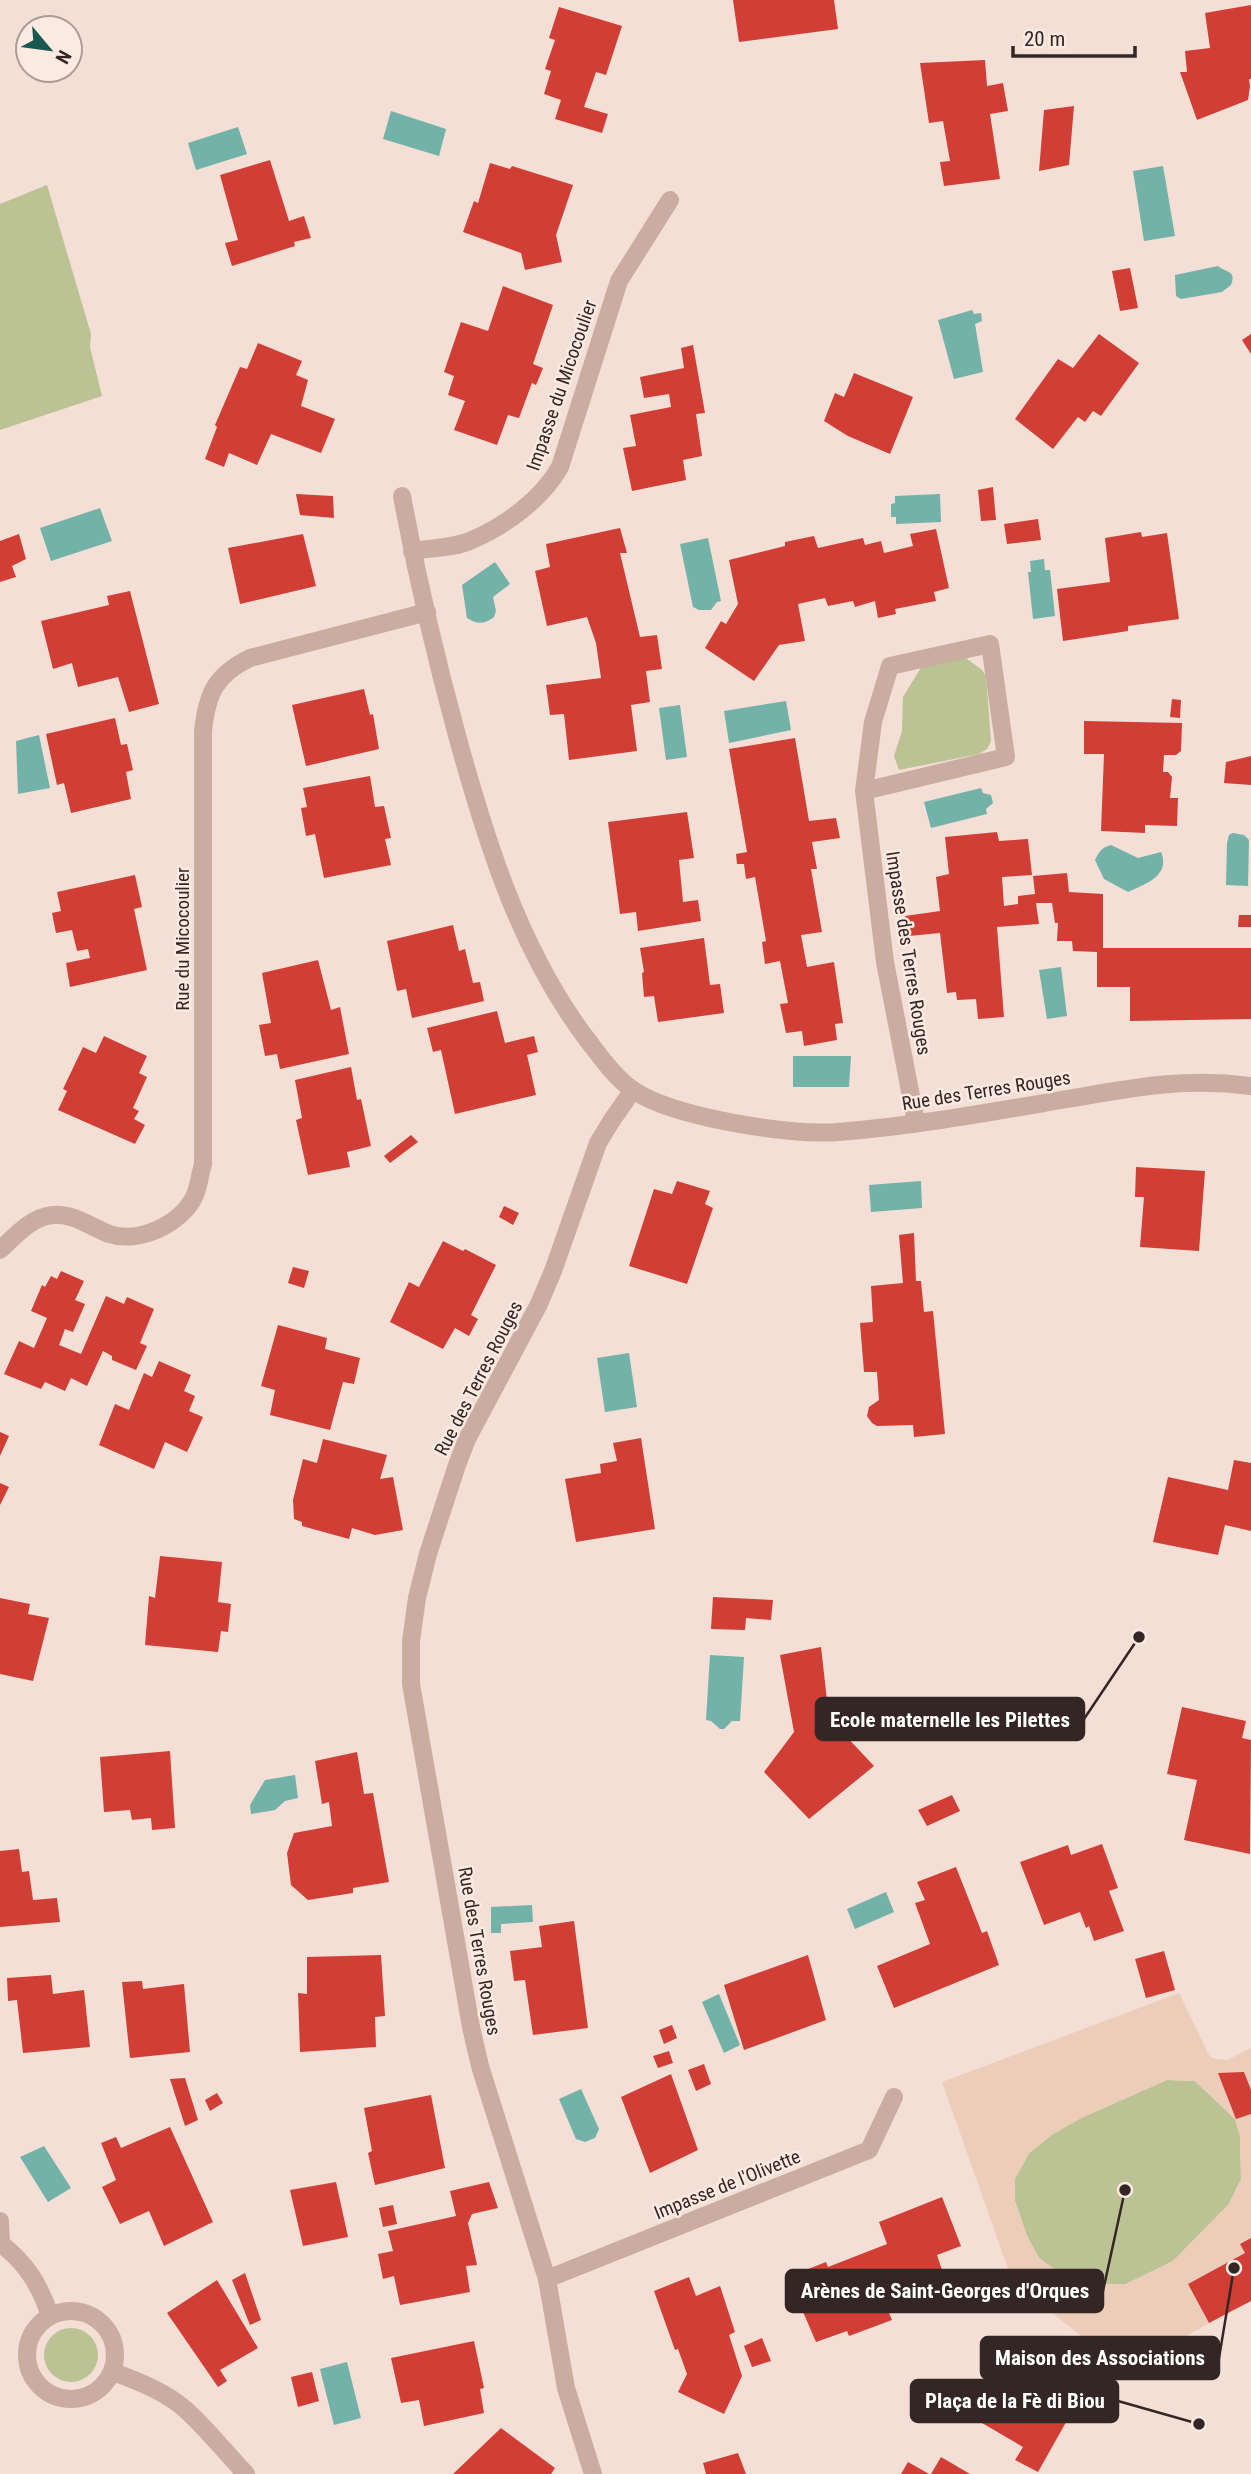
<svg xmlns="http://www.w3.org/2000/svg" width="1251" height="2474" font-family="'Roboto Condensed',sans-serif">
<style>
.green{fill:#bbc294}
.plaza{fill:#eccdba;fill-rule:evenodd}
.water{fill:#72b2a8}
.building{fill:#d03e35}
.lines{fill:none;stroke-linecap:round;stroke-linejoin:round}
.street{stroke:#cbaca0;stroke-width:18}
.labels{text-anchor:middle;stroke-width:5;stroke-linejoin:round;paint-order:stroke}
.street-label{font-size:19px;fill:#342624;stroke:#faeae1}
.leader{fill:none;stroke:#342624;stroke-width:2.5}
.callout-dot{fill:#342624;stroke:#faeae1;stroke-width:2.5}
.callout{fill:#342624;stroke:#342624;stroke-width:2.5}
.callout-label{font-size:21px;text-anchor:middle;font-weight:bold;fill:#fff}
</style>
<rect width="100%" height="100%" fill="#f3dfd5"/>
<g class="green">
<polygon points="47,185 91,334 90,347 102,396 0,430 0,204"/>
<polygon points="966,658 982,670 986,676 991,741 987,749 979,754 899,770 894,756 902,731 903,697 922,666"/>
<polygon points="1167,2080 1195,2081 1235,2119 1240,2136 1241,2179 1229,2204 1173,2261 1126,2284 1082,2284 1061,2274 1039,2258 1027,2236 1015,2201 1015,2179 1029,2153 1053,2134 1081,2118"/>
<circle cx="71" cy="2355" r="27"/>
</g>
<path class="plaza" d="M 1179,1993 L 1210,2057 L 1215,2059 L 1227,2060 L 1251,2048 L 1251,2238 L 1240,2244 L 1245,2253 L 1188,2284 L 1209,2323 L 1123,2373 L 1121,2369 L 1012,2280 L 942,2082 ZM 1167,2080 L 1195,2081 L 1235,2119 L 1240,2136 L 1241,2179 L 1229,2204 L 1173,2261 L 1126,2284 L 1082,2284 L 1061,2274 L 1039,2258 L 1027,2236 L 1015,2201 L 1015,2179 L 1029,2153 L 1053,2134 L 1081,2118 Z"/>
<g class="water">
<polygon points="391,111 446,129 439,156 383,139"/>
<polygon points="238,127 247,154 196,170 188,143"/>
<polygon points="1163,166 1175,236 1144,241 1133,171"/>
<path d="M 1218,266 C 1226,273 1237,270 1231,285 L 1222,292 L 1181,299 L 1176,296 L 1175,275 Z"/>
<polygon points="972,310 974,314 981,313 982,321 975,324 983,372 954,379 938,320"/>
<polygon points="940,494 941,522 896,524 896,517 891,517 891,504 895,503 895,496"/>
<polygon points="100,508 112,541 51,561 40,528"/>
<polygon points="708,538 721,601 717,602 711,610 699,610 693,607 680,544"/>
<polygon points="1044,559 1045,570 1050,570 1055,616 1033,619 1028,572 1031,572 1030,561"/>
<path d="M 495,562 L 510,584 L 493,597 L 496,611 L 494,617 C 485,624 477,625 467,618 L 462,585 Z"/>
<polygon points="786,701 791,730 729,743 724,711"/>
<polygon points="680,705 687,757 666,760 659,708"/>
<polygon points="39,735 50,788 18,794 16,741"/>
<polygon points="981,788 983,793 991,795 993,803 986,809 987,814 931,828 924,802"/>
<polygon points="1233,833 1244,835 1249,840 1248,886 1226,885 1227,843 1229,835"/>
<path d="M 1111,845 L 1138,858 L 1161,852 C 1171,876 1145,884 1128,892 L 1104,879 L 1095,860 C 1099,852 1102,847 1111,845 Z"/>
<polygon points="1061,967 1067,1016 1047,1019 1039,970"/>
<polygon points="793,1056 851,1056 849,1087 793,1087"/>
<polygon points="921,1181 922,1208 871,1212 869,1185"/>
<polygon points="629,1353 637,1407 605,1412 597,1358"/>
<polygon points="710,1655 744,1657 740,1721 732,1721 724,1729 720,1729 711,1721 706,1720"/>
<polygon points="295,1775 298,1798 285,1801 275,1810 251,1814 250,1805 265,1780"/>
<polygon points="886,1892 894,1912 855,1929 847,1909"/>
<polygon points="532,1905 533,1922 501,1924 501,1933 491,1933 491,1907"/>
<polygon points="719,1994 740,2045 724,2053 702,2002"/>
<polygon points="581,2089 599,2129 595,2138 585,2142 576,2139 559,2099"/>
<polygon points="44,2146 71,2188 48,2202 20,2157"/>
<polygon points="347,2362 361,2418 334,2425 320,2369"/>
</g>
<g class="building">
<polygon points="733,0 834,0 838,29 739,42"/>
<polygon points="1251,5 1251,79 1249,79 1250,86 1248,100 1197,120 1180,72 1187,72 1185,51 1210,48 1205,13"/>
<polygon points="559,7 622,26 606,75 596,72 584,107 608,114 602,133 555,119 561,100 544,94 551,71 545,69 555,40 549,38"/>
<polygon points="985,60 987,86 1003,83 1008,111 990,114 1000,179 944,186 940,162 950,161 943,121 929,123 920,63"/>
<polygon points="1074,106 1069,165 1039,171 1044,110"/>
<polygon points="270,160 289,221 304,216 311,238 294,242 295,246 232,266 225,243 238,240 220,175"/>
<polygon points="490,163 510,169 512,166 573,185 556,235 562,262 525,270 521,253 463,232 474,201 478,203"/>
<polygon points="1130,268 1138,308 1120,311 1112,271"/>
<polygon points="503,286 553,305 533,364 543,368 539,378 536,385 532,383 519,418 508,415 497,445 454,430 465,401 448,395 454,376 444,372 461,322 488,331"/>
<polygon points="1099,334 1139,363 1101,416 1093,411 1085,422 1078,417 1053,449 1015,419 1058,359 1073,368"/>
<polygon points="1251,334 1251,354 1242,340"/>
<polygon points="258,343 302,361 296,375 308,380 301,406 335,419 321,453 271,434 257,465 229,453 224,467 205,459 217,427 215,425 240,367 247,369"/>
<polygon points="693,345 705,413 696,414 702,456 683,460 686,480 632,491 623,448 636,446 630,415 671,407 669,394 644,398 640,377 684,368 681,348"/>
<polygon points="854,373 913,397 890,454 848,436 824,421 835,393 844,397"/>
<polygon points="993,487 996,520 981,521 978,490"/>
<polygon points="296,494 333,496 334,518 300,515"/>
<polygon points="1038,519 1041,540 1007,544 1004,524"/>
<polygon points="620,528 627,553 620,553 640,637 657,635 662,669 646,671 650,702 631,705 637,751 569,760 564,714 550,715 546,685 601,678 596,643 587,617 547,626 535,571 550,567 546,544"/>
<polygon points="936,529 949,588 934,592 936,601 895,609 896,614 878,618 875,601 855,607 853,601 828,606 825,598 798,604 805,641 779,645 754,681 705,648 721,621 726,624 738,604 729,560 785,546 785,542 814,536 818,548 863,538 865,545 881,541 884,553 913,546 910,534"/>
<polygon points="1141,532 1142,537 1167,533 1179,619 1128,626 1128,631 1063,641 1057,589 1110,582 1105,538"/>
<polygon points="19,534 26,559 12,566 16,577 0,582 0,541"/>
<polygon points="303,534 316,586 240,604 228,548"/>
<polygon points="130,591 159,704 129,712 118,677 78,687 72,663 53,669 41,621 109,605 107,596"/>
<polygon points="364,689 370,715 373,714 379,749 306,766 292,705"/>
<polygon points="1172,699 1181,700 1180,718 1170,717"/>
<polygon points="115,718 121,745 127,744 133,770 126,772 131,799 71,813 64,783 57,785 46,734"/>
<polygon points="1084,721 1182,723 1181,751 1176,755 1164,755 1163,772 1168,772 1172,777 1170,798 1178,798 1177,826 1145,825 1145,833 1101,831 1104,754 1084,754"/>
<polygon points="795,738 809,821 836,818 840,838 812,842 817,869 811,869 822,932 801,935 807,967 834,962 843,1023 835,1024 837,1040 804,1046 802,1031 786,1033 780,1004 788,1003 780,961 765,964 762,942 766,941 755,877 746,879 744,864 737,864 736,854 747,852 729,749"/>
<polygon points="1251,756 1251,785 1224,783 1226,762"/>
<polygon points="370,776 375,807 384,806 391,838 385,839 391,865 324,878 315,834 306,836 301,808 307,807 303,788"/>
<polygon points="687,812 694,858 679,860 683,902 698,900 701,921 638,931 636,912 620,914 608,822"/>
<polygon points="997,832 999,841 1028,839 1032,875 1002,877 1004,906 1018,904 1018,896 1035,894 1033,876 1067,873 1069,892 1103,894 1103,948 1251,948 1251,1019 1130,1021 1130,987 1097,987 1097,952 1073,951 1072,941 1057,941 1058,923 1055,923 1052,903 1036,903 1039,924 997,927 1004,1017 978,1019 976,999 957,1000 956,992 947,993 940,933 909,936 905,916 940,911 936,877 949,874 945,837"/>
<polygon points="135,875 142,907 134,909 147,970 70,987 66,963 90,958 88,949 77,951 72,930 56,933 52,913 61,911 57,892"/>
<polygon points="1239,915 1251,915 1251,927 1238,927"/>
<polygon points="453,925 459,951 465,949 473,983 480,982 484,1001 412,1018 406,989 397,991 387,941"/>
<polygon points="704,938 710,985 720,984 724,1013 658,1022 654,996 644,997 642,973 644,972 640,948"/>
<polygon points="318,960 331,1010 340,1007 349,1054 280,1069 277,1054 265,1056 259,1025 271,1023 262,973"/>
<polygon points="497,1011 505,1043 534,1036 538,1052 527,1055 536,1095 455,1114 441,1050 433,1052 427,1028"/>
<polygon points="104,1036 147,1056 139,1073 147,1077 133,1108 139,1111 134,1119 145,1125 135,1144 58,1110 67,1091 63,1089 83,1047 96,1053"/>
<polygon points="351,1067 357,1100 361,1099 371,1146 347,1152 350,1167 308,1175 296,1120 302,1118 295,1080"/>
<polygon points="411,1135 418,1142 390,1163 384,1156"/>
<polygon points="1136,1167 1205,1171 1199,1251 1140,1247 1144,1197 1135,1197"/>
<polygon points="677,1181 710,1191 705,1204 713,1208 687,1284 629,1266 654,1189 672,1194"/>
<polygon points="504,1206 519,1213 513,1225 499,1217"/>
<polygon points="914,1233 916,1281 921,1281 924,1312 933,1311 945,1434 914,1437 913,1425 877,1426 872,1423 867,1416 869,1407 879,1400 877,1372 864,1372 860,1323 873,1322 871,1286 903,1283 899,1235"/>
<polygon points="443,1241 463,1251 465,1249 496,1265 471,1315 478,1319 469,1336 455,1328 443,1349 390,1322 409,1282 419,1287"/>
<polygon points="293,1267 309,1271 304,1288 288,1283"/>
<polygon points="61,1271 84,1281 75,1300 85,1304 73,1332 65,1329 59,1345 81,1354 106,1296 124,1304 127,1297 154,1309 140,1343 147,1346 136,1370 112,1360 112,1356 103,1351 87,1386 71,1378 65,1391 45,1382 41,1389 4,1374 19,1341 34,1348 47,1318 31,1311 42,1285 45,1287 51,1276 57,1279"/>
<polygon points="278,1325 327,1338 325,1349 360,1358 354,1384 343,1382 330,1430 270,1415 275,1390 261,1386"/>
<polygon points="159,1361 191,1375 184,1391 195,1396 189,1411 203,1417 187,1452 165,1442 154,1469 99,1445 115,1404 129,1410 144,1373 152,1377"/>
<polygon points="0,1432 9,1436 0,1456"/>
<polygon points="641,1438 655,1529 576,1542 565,1479 601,1473 600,1464 617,1461 613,1443"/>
<polygon points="323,1439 387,1455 380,1479 393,1477 403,1530 375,1535 352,1528 349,1539 302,1526 302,1522 294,1519 293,1500 303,1459 317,1463"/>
<polygon points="1234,1460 1251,1463 1251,1531 1225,1525 1218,1555 1153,1542 1168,1477 1228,1490"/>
<polygon points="0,1483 9,1487 0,1505"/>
<polygon points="160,1556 222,1562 218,1602 231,1604 228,1632 221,1631 218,1652 145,1645 149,1596 155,1598"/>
<polygon points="713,1597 773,1600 771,1620 746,1618 745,1630 711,1629"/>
<polygon points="0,1598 30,1604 28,1614 49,1618 33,1681 0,1674"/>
<polygon points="821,1647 829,1718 874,1766 809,1819 764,1772 794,1732 780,1655"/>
<polygon points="1182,1707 1246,1721 1242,1738 1251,1740 1250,1854 1184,1840 1197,1780 1167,1774"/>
<polygon points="170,1751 175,1828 152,1830 151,1818 132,1820 130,1810 104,1812 100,1757"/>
<polygon points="357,1752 364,1794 373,1793 389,1882 353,1888 353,1893 308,1900 291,1885 287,1853 294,1833 332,1826 329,1802 322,1804 315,1761"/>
<polygon points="952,1795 960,1811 927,1826 918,1810"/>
<polygon points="1102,1844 1118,1888 1109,1891 1124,1931 1094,1941 1089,1926 1086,1928 1080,1912 1044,1925 1020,1862 1068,1845 1071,1855"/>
<polygon points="19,1849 22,1872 29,1871 33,1900 57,1898 60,1922 0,1927 0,1851"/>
<polygon points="956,1867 982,1933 987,1931 999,1965 894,2008 877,1966 930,1944 915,1903 925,1900 917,1882"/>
<polygon points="574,1921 588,2028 533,2035 525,1980 514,1981 510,1951 542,1947 539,1926"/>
<polygon points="1164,1951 1175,1990 1146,1998 1135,1959"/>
<polygon points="381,1955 385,2016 375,2017 376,2047 300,2052 298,1993 307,1994 307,1957"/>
<polygon points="808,1955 826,2020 744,2050 724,1985"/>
<polygon points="51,1975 53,1994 84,1990 90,2047 23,2053 17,2000 8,2001 7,1978"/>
<polygon points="142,1981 143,1989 184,1984 190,2052 130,2058 122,1982"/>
<polygon points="672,2025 677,2038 664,2044 659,2030"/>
<polygon points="669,2051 673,2063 658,2068 653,2056"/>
<polygon points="704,2064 711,2084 696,2091 688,2070"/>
<polygon points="1244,2072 1251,2090 1251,2114 1236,2119 1218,2073"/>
<polygon points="671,2074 698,2150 650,2173 621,2097"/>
<polygon points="185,2078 198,2120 185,2126 170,2079"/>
<polygon points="217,2093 223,2103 210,2111 205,2100"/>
<polygon points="431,2095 445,2168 375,2185 368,2153 372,2151 364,2108"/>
<polygon points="170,2127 213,2222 164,2246 149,2211 120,2224 102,2187 116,2180 101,2143 116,2137 121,2148"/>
<polygon points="336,2182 348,2237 303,2246 290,2190"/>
<polygon points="489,2182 498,2208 472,2214 468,2223 477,2265 466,2266 470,2292 400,2305 394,2276 383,2279 378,2254 393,2251 388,2231 456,2216 450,2191"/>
<polygon points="942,2197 961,2246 937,2255 943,2273 933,2277 935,2281 884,2301 892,2320 849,2336 847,2331 816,2342 788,2277 826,2262 828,2267 887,2244 879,2222"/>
<polygon points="393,2205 397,2224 383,2227 379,2208"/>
<polygon points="1251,2238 1251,2301 1209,2323 1188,2284 1245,2253 1240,2244"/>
<polygon points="245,2273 261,2320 250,2325 232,2280"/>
<polygon points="689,2277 696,2296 720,2286 735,2332 729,2335 742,2376 724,2414 678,2392 687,2374 678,2349 675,2350 654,2291"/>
<polygon points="217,2280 258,2348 220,2370 227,2381 218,2387 167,2313"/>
<polygon points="762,2338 771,2361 752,2367 744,2346"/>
<polygon points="474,2341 484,2388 480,2389 484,2413 424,2426 419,2400 401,2403 391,2358"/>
<polygon points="1030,2354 1087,2385 1038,2472 1015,2460 1023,2447 982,2423 1001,2388 1009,2392"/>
<polygon points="312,2372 319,2401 298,2407 291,2377"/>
<polygon points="501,2428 555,2468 551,2474 453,2474"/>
<polygon points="738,2453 746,2474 706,2474 703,2463"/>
<polygon points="941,2457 953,2464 970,2474 931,2474"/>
<polygon points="908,2462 929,2474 901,2474"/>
</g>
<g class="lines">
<g class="street">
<path d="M 402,496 C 417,577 436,659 458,739 C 487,844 520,950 586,1038 C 600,1056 614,1077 633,1090 C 672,1117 790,1136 838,1132 C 915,1126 991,1112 1067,1099 C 1132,1088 1184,1077 1251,1086"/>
<path d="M 412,551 C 431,548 455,548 472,540 C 505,526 542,499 560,467 L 619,281 L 670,200"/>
<polyline points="864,791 1006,757 990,644 890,666 873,722 864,791 885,962 916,1122"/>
<path d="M 0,1250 C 15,1236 31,1217 53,1215 C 73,1213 91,1227 109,1234 C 139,1244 182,1224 195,1195 C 199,1185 200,1174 203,1164 L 203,731 C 207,694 215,675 250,658 L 427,612"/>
<polyline points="0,2221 1,2244"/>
<path d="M 0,2243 C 26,2263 40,2285 50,2316"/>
<polyline points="547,2279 869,2150 894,2097"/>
<circle cx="71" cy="2355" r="44"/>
<path d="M 113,2372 C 138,2381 166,2392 186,2410 C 207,2429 226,2453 246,2474"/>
<polyline points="593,2474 566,2388 547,2279 480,2066 471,2027 411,1684 411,1641 417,1598 428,1554 457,1465 467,1439 539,1304 553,1271 598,1143 612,1120 633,1090"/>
</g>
</g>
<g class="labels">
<g class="street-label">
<text transform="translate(561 385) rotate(-71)" y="7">Impasse du Micocoulier</text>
<text transform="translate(182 939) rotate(-90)" y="7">Rue du Micocoulier</text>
<text transform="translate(909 953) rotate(81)" y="7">Impasse des Terres Rouges</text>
<text transform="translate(986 1090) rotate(-9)" y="7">Rue des Terres Rouges</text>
<text transform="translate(478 1378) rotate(-63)" y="7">Rue des Terres Rouges</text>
<text transform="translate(480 1951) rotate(80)" y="7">Rue des Terres Rouges</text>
<text transform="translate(727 2184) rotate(-22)" y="7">Impasse de l'Olivette</text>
</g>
</g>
<path class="leader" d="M1139 1637L1084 1719M1125 2190L1103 2291M1234 2268L1219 2358M1199 2424L1118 2401"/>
<g class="callout-dot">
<circle cx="1139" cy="1637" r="7"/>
<circle cx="1125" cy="2190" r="7"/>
<circle cx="1234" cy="2268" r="7"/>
<circle cx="1199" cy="2424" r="7"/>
</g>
<g class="callout">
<rect x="816" y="1698" width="268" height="42" rx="7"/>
<rect x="786" y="2270" width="317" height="42" rx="7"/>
<rect x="981" y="2337" width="238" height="42" rx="7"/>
<rect x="911" y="2380" width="207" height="42" rx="7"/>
</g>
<g class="callout-label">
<text x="950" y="1727">Ecole maternelle les Pilettes</text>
<text x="945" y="2298">Arènes de Saint-Georges d'Orques</text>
<text x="1100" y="2365">Maison des Associations</text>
<text x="1015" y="2408">Plaça de la Fè di Biou</text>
</g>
<g transform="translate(49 49) rotate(119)"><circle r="33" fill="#faeae1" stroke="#ab9c95" stroke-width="2"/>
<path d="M0-5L12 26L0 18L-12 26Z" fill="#175950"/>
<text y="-10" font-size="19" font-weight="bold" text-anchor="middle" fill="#342624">N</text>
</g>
<path d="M1013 46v10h122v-10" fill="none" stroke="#342624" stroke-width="3.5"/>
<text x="1024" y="46" font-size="21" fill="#342624" stroke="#faeae1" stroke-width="5" paint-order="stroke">20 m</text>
</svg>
